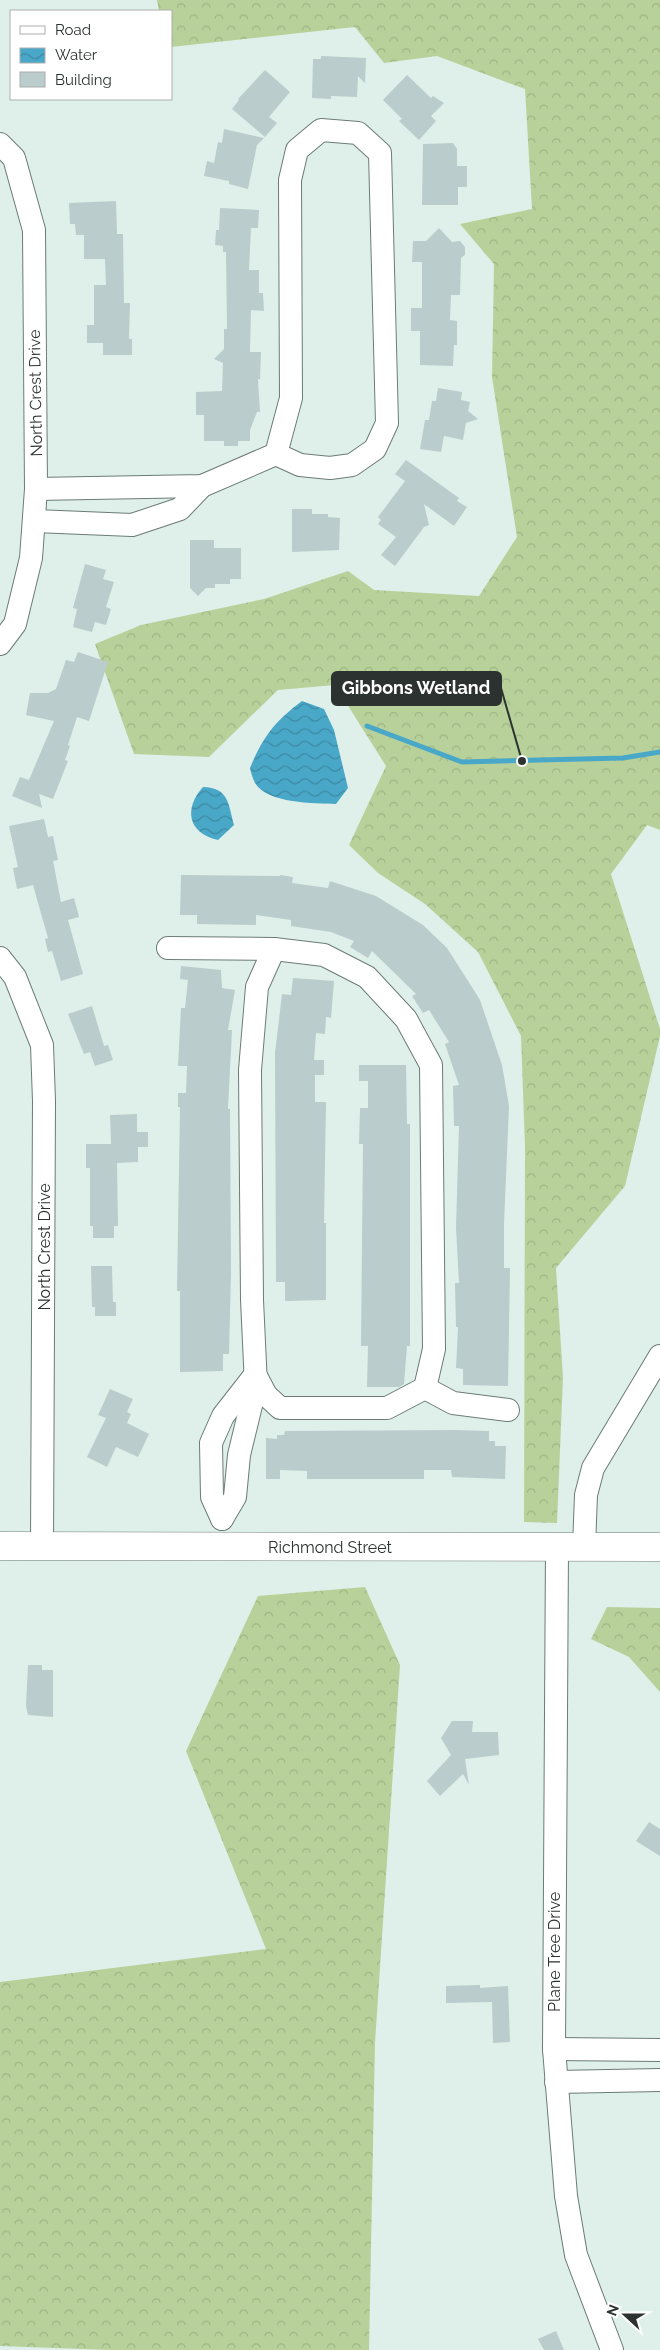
<svg xmlns="http://www.w3.org/2000/svg" width="660" height="2350" font-family="Raleway,sans-serif">
<style>
.forest{fill:url(#forest-crowns)}
.water{fill:url(#water-waves)}
.lines{fill:none;stroke-linecap:round;stroke-linejoin:round}
.stream{stroke:#49a8c8;stroke-width:5}
.building{fill:#bacccc}
.minor-casing{stroke:#6c7b76;stroke-width:24}
.major-casing{stroke:#6c7b76;stroke-width:29}
.minor{stroke:#fff;stroke-width:22}
.major{stroke:#fff;stroke-width:28}
.labels{text-anchor:middle;stroke-width:5;stroke-linejoin:round;paint-order:stroke}
.street-label{font-size:16px;fill:#2c3230;stroke:#fff}
.leader{fill:none;stroke:#2c3230;stroke-width:2}
.callout-dot{fill:#2c3230;stroke:#fff;stroke-width:2}
.callout{fill:#2c3230;stroke:#2c3230;stroke-width:2}
.callout-label{font-size:18px;text-anchor:middle;font-weight:bold;fill:#fff}
</style>
<defs>
<pattern id="forest-crowns" width="20" height="18" patternUnits="userSpaceOnUse" patternTransform="scale(1.25)"><rect width="20" height="18" fill="#b8d19a"/><path d="M2 6a3 3 0 1 1 6 0M12 15a3 3 0 1 1 6 0" fill="none" stroke="#9eb485"/></pattern>
<pattern id="water-waves" width="16" height="10" patternUnits="userSpaceOnUse" patternTransform="scale(1.25)"><rect width="16" height="10" fill="#49a8c8"/><path d="M0 5q4-4 8 0t8 0" fill="none" stroke="#3d89a3"/></pattern>
</defs>
<rect width="100%" height="100%" fill="#dff0ea"/>
<g class="forest">
<polygon points="157,0 660,0 660,830 647,825 611,874 660,1029 660,1036 625,1186 556,1268 563,1378 557,1523 524,1522 525,1147 521,1036 478,952 425,904 378,873 349,845 386,766 335,685 278,690 209,757 134,754 95,644 141,625 264,599 348,571 374,590 479,596 517,537 492,377 494,264 460,224 532,209 525,89 437,56 384,63 355,27 171,47 171,11 159,11"/>
<polygon points="365,1587 400,1665 375,2043 369,2350 110,2350 0,2346 0,1982 266,1949 186,1751 258,1596"/>
<polygon points="607,1607 660,1608 660,1692 629,1657 591,1639"/>
</g>
<g class="water">
<path d="M 302,701 L 324,709 L 334,730 L 348,788 L 336,804 C 314,803 268,804 255,783 C 253,779 251,773 250,768 C 263,737 274,722 302,701 Z"/>
<path d="M 203,787 C 229,788 228,803 234,825 L 218,840 C 187,833 184,808 203,787 Z"/>
</g>
<g class="lines">
<polyline class="stream" points="367,726 462,762 623,758 660,752"/>
</g>
<g class="building">
<polygon points="321,56 366,58 365,83 358,76 357,97 331,96 331,99 312,98 313,59 321,59"/>
<polygon points="265,70 290,92 269,117 277,123 265,137 232,109 239,100 238,99"/>
<polygon points="407,75 431,98 433,96 444,103 431,116 436,121 419,140 399,121 402,119 383,100"/>
<polygon points="224,129 264,138 257,145 248,189 229,184 229,181 204,176 207,161 214,163 218,142 222,143"/>
<polygon points="453,143 457,149 457,166 467,166 467,187 458,187 458,205 422,205 423,144"/>
<polygon points="116,201 117,234 123,234 124,303 130,303 129,339 132,339 132,355 103,355 103,343 87,343 87,325 94,325 94,285 106,285 105,259 84,259 84,235 76,235 75,224 70,224 69,203"/>
<polygon points="220,208 259,210 258,228 251,228 249,270 259,270 259,293 263,293 264,311 251,310 250,352 261,352 260,379 258,379 260,412 257,412 250,430 250,441 238,441 238,446 224,446 224,441 204,441 204,415 196,415 196,392 222,391 223,363 214,359 224,349 224,329 227,329 226,252 223,252 223,246 215,245 216,230 219,230"/>
<polygon points="439,228 452,242 460,241 465,247 465,255 461,258 460,295 451,295 450,320 457,321 457,345 454,345 453,366 420,365 420,331 411,331 411,308 422,308 422,262 412,262 413,241 426,241"/>
<polygon points="438,388 462,392 461,400 470,402 468,411 478,419 466,423 463,440 444,436 441,452 420,449 425,420 429,420 432,401 436,401"/>
<polygon points="406,460 459,498 457,501 467,507 454,526 424,504 429,525 424,527 395,566 381,555 396,537 378,524 381,520 378,517 405,481 395,474"/>
<polygon points="292,509 312,509 312,514 328,514 328,517 340,518 339,550 292,552"/>
<polygon points="190,540 214,540 214,548 241,548 241,579 230,579 230,584 215,584 215,588 206,588 198,596 190,588"/>
<polygon points="85,564 106,570 103,579 114,582 106,607 111,609 106,625 95,622 92,632 73,627 77,609 73,608"/>
<polygon points="78,652 108,662 89,721 77,717 68,745 70,746 65,760 68,761 53,799 39,794 42,808 12,796 20,777 29,780 54,721 26,715 30,693 48,693 56,689 66,660 74,662"/>
<polygon points="44,819 48,837 53,836 58,860 53,861 61,902 74,898 79,917 68,920 83,974 61,981 52,951 48,952 45,939 48,938 33,885 17,889 13,868 18,867 9,826"/>
<polygon points="181,875 280,876 280,875 293,877 292,883 328,888 330,881 376,896 423,925 447,948 470,984 480,1000 502,1065 509,1106 504,1224 504,1268 510,1268 508,1386 463,1385 463,1369 456,1368 458,1327 456,1327 455,1283 459,1283 456,1228 459,1126 454,1126 453,1086 459,1085 445,1044 449,1042 429,1010 423,1013 412,996 416,994 372,951 368,958 350,947 354,941 331,932 291,926 291,920 256,915 256,925 197,924 197,915 180,915"/>
<polygon points="181,966 221,970 222,988 235,990 228,1030 232,1030 228,1109 230,1109 231,1271 229,1354 223,1354 223,1371 180,1372 180,1291 177,1291 180,1107 178,1107 178,1093 186,1093 187,1066 178,1066 181,1008 185,1008 188,980 180,979"/>
<polygon points="293,978 334,981 331,1018 326,1017 325,1034 316,1033 314,1060 324,1060 324,1075 315,1075 315,1102 326,1102 324,1223 326,1223 326,1300 285,1301 285,1282 276,1282 275,1053 282,994 291,995"/>
<polygon points="92,1006 104,1046 108,1045 113,1060 95,1066 90,1052 84,1054 68,1014"/>
<polygon points="359,1065 406,1065 407,1124 410,1124 410,1346 407,1346 404,1384 399,1387 367,1387 368,1346 361,1346 363,1144 359,1144 360,1108 368,1108 368,1081 359,1081"/>
<polygon points="137,1114 137,1132 148,1132 148,1147 138,1147 138,1162 117,1163 118,1226 114,1226 114,1238 93,1238 93,1226 90,1226 90,1168 86,1168 86,1144 111,1144 110,1115"/>
<polygon points="91,1266 112,1266 113,1302 116,1302 116,1316 95,1316 95,1307 92,1307"/>
<polygon points="110,1389 133,1399 127,1412 131,1414 127,1423 149,1434 138,1457 116,1447 107,1467 87,1457 106,1418 98,1415"/>
<polygon points="455,1430 489,1431 489,1441 495,1441 495,1446 506,1446 505,1479 452,1477 451,1470 424,1470 424,1479 307,1479 307,1471 280,1470 280,1479 266,1479 266,1438 277,1439 277,1435 284,1435 285,1431"/>
<polygon points="28,1665 42,1665 42,1670 53,1670 53,1717 28,1715 26,1706"/>
<polygon points="452,1721 473,1721 472,1732 498,1732 499,1755 465,1759 469,1785 463,1774 440,1796 427,1781 451,1755 441,1738"/>
<polygon points="649,1822 660,1829 660,1856 636,1841"/>
<polygon points="480,1985 480,1988 508,1986 510,2042 493,2043 492,2002 446,2003 446,1986"/>
<polygon points="556,2331 564,2350 544,2350 538,2339"/>
</g>
<g class="lines">
<g class="minor-casing">
<g id="minor">
<polyline points="0,144 14,158 34,230 36,489 31,558 15,624 0,644"/>
<polyline points="36,489 202,486 276,454 291,398 290,180 297,150 321,130 358,133 380,153 387,423 375,449 352,465 330,468 300,465 276,454"/>
<polyline points="35,521 132,525 180,509 202,486"/>
<polyline points="168,948 274,949 324,955 367,977 406,1019 431,1065 434,1349 425,1388 387,1408 280,1408 266,1395 255,1374"/>
<polyline points="0,958 15,977 42,1045 44,1101 42,1546"/>
<polyline points="425,1388 453,1403 508,1410"/>
<polyline points="222,1519 235,1497 239,1455 256,1385 252,1300 250,1070 257,987 274,949"/>
<polyline points="222,1519 212,1497 211,1443 223,1416 255,1375"/>
<polyline points="557,1547 554,2049 566,2196 576,2255 612,2350"/>
<polyline points="584,1547 586,1495 593,1468 660,1356"/>
<polyline points="554,2049 660,2050"/>
<polyline points="556,2082 660,2080"/>
</g>
</g>
<g class="major-casing">
<polyline id="major" points="0,1546 660,1547"/>
</g>
<use href="#minor" class="minor"/>
<use href="#major" class="major"/>
</g>
<g class="labels">
<g class="street-label">
<text transform="translate(35 393) rotate(-91)" y="6">North Crest Drive</text>
<text transform="translate(44 1247) rotate(-90)" y="6">North Crest Drive</text>
<text x="330" y="1553">Richmond Street</text>
<text transform="translate(554 1952) rotate(-90)" y="6">Plane Tree Drive</text>
</g>
</g>
<path class="leader" d="M522 761L501 688"/>
<circle class="callout-dot" cx="522" cy="761" r="5"/>
<rect class="callout" x="332" y="672" width="169" height="33" rx="5"/>
<g class="callout-label">
<text x="416" y="694">Gibbons Wetland</text>
</g>
<rect x="10" y="10" width="162" height="90" fill="#ffffff" stroke="#abadac"/>
<rect x="20" y="26" width="25" height="8" fill="#ffffff" stroke="#abadac"/>
<text x="55" y="35" font-size="15" fill="#2c3230">Road</text>
<rect x="20" y="48" width="25" height="15" fill="url(#water-waves)" stroke="#abadac"/>
<text x="55" y="60" font-size="15" fill="#2c3230">Water</text>
<rect x="20" y="72" width="25" height="15" fill="#bacccc" stroke="#abadac"/>
<text x="55" y="85" font-size="15" fill="#2c3230">Building</text>
<g transform="translate(625 2315) rotate(291)" stroke="#ffffff" stroke-width="4" paint-order="stroke">
<path d="M0-4L9 19L0 12L-9 19Z" fill="#2c3230"/>
<text y="-8" font-size="14" font-weight="bold" text-anchor="middle" fill="#2c3230">N</text>
</g>
</svg>
